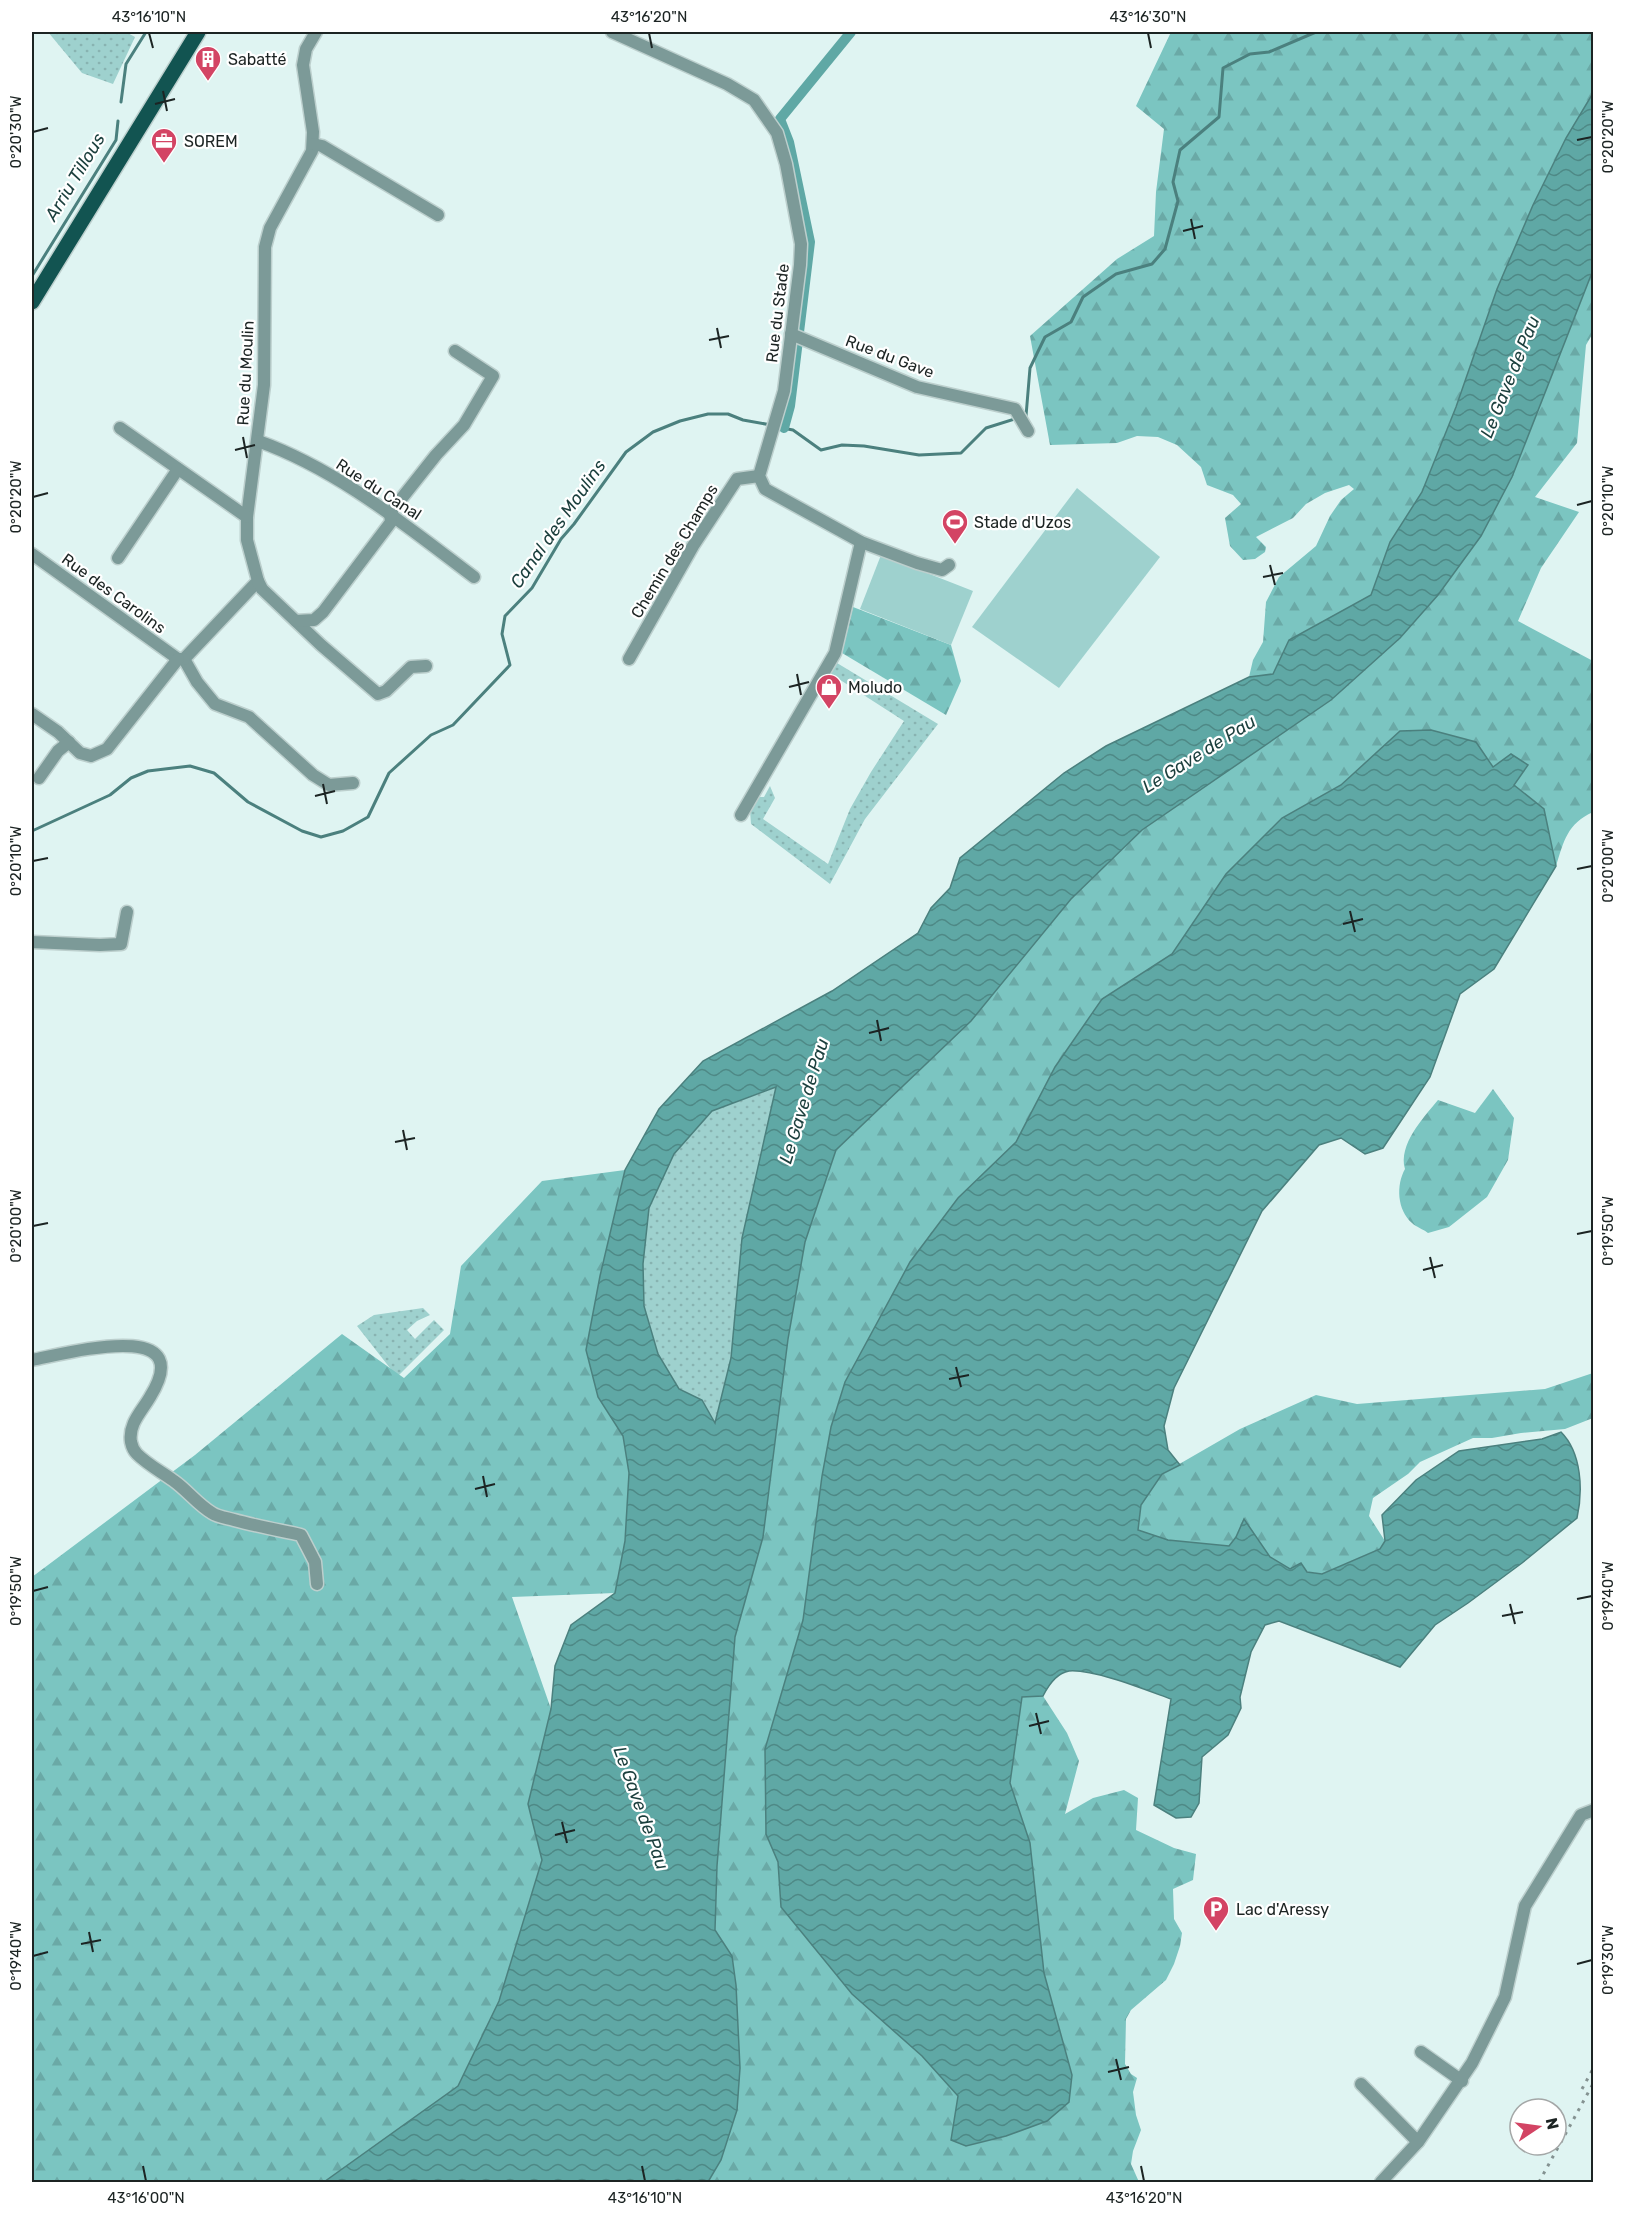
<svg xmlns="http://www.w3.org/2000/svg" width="1625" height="2214" font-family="Rubik,sans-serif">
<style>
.grass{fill:url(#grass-dots)}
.forest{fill:url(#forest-firs)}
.pitch{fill:#9ed1ce}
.water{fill:url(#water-waves);stroke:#4b807e;stroke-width:1.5;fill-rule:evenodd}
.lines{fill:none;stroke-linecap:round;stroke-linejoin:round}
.stream{stroke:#4b807e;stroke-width:3}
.canal{stroke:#5fa8a5;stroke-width:10}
.minor-casing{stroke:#bccfcd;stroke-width:15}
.major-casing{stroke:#bccfcd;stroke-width:18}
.minor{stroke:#7c9a98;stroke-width:12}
.major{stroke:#125451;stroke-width:15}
.rail{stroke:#849291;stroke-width:3;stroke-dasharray:3 6;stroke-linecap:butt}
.ticks{fill:none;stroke:#1c2423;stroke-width:2}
.labels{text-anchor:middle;stroke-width:4.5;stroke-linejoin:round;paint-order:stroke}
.poi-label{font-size:16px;fill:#1c2423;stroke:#fff;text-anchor:start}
.street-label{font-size:16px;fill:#1c2423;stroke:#fff}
.water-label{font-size:18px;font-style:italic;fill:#1b3f3d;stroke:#fff}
.neatline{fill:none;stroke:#1c2423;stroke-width:2}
.ticks-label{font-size:15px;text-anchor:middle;fill:#1c2423}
</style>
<defs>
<pattern id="grass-dots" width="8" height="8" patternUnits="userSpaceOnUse" patternTransform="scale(1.5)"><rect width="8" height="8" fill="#9ed1ce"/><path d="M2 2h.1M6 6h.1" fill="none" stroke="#88b3b1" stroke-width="1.8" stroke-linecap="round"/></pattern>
<pattern id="forest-firs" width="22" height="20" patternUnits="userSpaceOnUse" patternTransform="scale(1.5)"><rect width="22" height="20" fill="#7bc5c1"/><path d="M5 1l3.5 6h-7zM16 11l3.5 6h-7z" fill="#6aa9a6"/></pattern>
<pattern id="water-waves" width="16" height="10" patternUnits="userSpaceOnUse" patternTransform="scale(1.5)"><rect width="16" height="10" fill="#5fa8a5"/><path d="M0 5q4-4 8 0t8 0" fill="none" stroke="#4e8986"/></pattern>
</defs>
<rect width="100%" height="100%" fill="#dff4f2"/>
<g class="grass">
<polygon points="48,32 126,32 135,37 113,84 82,73"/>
<polygon points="837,663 938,724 865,819 830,884 751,824 750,810 758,797 764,797 770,786 775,798 763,819 828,864 850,809 871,772 904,721 831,674"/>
<polygon points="777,1087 742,1238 731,1358 716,1424 702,1400 679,1389 658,1354 644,1306 643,1264 649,1208 674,1154 712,1111"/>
<polygon points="423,1308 430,1315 417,1321 407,1330 415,1339 434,1320 444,1330 397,1377 357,1326 374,1315"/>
</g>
<g class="forest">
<polygon points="1171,32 1593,32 1593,93 1566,138 1533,205 1497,289 1456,407 1422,492 1390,542 1371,595 1289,640 1273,674 1249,677 1253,660 1263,642 1266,602 1279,577 1316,546 1330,516 1341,500 1354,489 1349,485 1325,493 1306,504 1293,518 1256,537 1266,547 1265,552 1255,559 1243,560 1230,546 1225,518 1241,504 1233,495 1207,485 1201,467 1177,445 1158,437 1137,436 1117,443 1050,445 1030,336 1117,259 1154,236 1156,192 1164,129 1136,106"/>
<path d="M 1593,270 L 1593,333 L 1586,345 L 1577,443 L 1535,497 L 1579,512 L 1541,568 L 1518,621 L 1593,661 L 1593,812 C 1567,824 1564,841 1556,866 L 1544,809 L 1514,785 L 1528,765 L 1493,767 L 1476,742 L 1431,730 L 1400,731 L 1341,785 L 1282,818 L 1226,874 L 1172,954 L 1102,999 L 1055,1067 L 1016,1142 L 958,1198 L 910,1262 L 845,1382 L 831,1427 L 822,1476 L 803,1620 L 765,1749 L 766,1834 L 778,1862 L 781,1907 L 852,1994 L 922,2056 L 958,2096 L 966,2146 L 1006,2136 L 1047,2121 L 1069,2102 L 1072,2075 L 1044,1973 L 1030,1843 L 1010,1783 L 1022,1697 L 1043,1696 L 1067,1733 L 1079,1761 L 1065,1814 L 1093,1798 L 1124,1790 L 1138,1798 L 1136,1830 L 1174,1848 L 1196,1854 L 1193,1880 L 1173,1889 L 1174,1919 L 1182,1933 L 1180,1946 L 1174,1964 L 1166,1980 L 1131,2010 L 1126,2019 L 1125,2064 L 1131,2074 L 1137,2078 L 1133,2092 L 1136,2115 L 1141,2130 L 1133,2151 L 1131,2164 L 1139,2182 L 708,2182 L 721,2160 L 736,1985 L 732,1956 L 715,1931 L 717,1866 L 735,1637 L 763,1537 L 788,1339 L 805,1242 L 836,1150 L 971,1021 L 1071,899 L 1142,830 L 1331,700 L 1400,638 L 1438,595 L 1481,536 L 1512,477 Z"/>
<polygon points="853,607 951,645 961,681 946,715 842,653"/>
<path d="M 1493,1089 L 1514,1118 L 1508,1160 L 1487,1197 L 1449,1227 L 1428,1233 C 1423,1229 1416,1227 1412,1223 C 1397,1210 1396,1185 1405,1169 C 1398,1145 1423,1118 1438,1100 L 1475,1113 Z"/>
<polygon points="625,1170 600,1276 598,1397 623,1436 629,1473 625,1541 615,1593 512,1597 551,1709 528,1804 542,1860 499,2001 458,2086 324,2182 32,2182 32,1577 195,1455 342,1334 404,1378 450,1334 461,1266 542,1181"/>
<polygon points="1593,1373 1593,1418 1565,1429 1521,1433 1492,1438 1473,1438 1420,1462 1408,1474 1373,1498 1369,1516 1385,1541 1380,1549 1322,1574 1290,1569 1270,1557 1244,1520 1236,1537 1229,1546 1168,1540 1138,1531 1141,1505 1162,1474 1240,1429 1316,1395 1357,1404 1545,1389"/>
</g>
<g class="pitch">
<polygon points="1077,488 1160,557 1059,688 972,627"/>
<polygon points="881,555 973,591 951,645 860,609"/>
</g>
<g class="water">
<path d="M 1593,93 L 1593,270 L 1512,477 L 1481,536 L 1438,595 L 1400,638 L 1331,700 L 1142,830 L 1071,899 L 971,1021 L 836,1150 L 805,1242 L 788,1339 L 763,1537 L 735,1637 L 717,1866 L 715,1930 L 732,1956 L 736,1985 L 740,2068 L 737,2110 L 721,2160 L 708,2182 L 324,2182 L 458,2086 L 499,2001 L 542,1860 L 528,1804 L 551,1709 L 555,1666 L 571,1625 L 615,1593 L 625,1541 L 629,1473 L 623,1436 L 598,1397 L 586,1350 L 600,1276 L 625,1170 L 659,1109 L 703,1061 L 832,991 L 918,933 L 931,908 L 950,888 L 960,858 L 1064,773 L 1106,746 L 1249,677 L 1273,674 L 1289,640 L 1371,595 L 1390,542 L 1422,492 L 1456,407 L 1497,289 L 1533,205 L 1566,138 ZM 776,1087 L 742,1238 L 731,1358 L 715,1423 L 702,1400 L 679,1389 L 658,1354 L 644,1306 L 643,1264 L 649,1208 L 674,1154 L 712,1111 Z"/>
<path d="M 1431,730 L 1476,742 L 1493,767 L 1511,754 L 1528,765 L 1514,785 L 1544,809 L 1556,866 L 1494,969 L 1460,994 L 1430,1077 L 1383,1148 L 1365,1154 L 1341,1138 L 1319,1145 L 1262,1211 L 1174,1388 L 1164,1426 L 1168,1450 L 1180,1465 L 1162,1474 L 1141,1505 L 1138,1530 L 1168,1540 L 1229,1546 L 1236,1537 L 1244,1519 L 1270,1557 L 1290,1569 L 1301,1563 L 1307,1572 L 1322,1574 L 1380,1549 L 1385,1541 L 1382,1515 L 1416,1480 L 1459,1451 L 1542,1439 L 1561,1432 C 1582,1453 1583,1491 1577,1518 L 1522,1563 L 1468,1603 L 1435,1625 L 1400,1667 L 1279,1621 L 1265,1625 L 1251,1652 L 1240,1697 L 1241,1708 L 1228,1735 L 1202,1757 L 1199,1803 L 1191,1817 L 1176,1818 L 1154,1805 L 1171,1699 C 1146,1690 1094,1669 1069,1671 C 1057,1673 1048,1686 1043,1696 L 1022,1697 L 1010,1783 L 1030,1843 L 1044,1973 L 1072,2075 L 1069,2102 L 1047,2121 L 1006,2136 L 966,2146 L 951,2140 L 958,2096 L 922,2056 L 852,1994 L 781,1907 L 778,1862 L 766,1834 L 765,1749 L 803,1620 L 822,1476 L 831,1427 L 845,1382 L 910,1262 L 958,1198 L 1016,1142 L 1055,1067 L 1102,999 L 1172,954 L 1226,874 L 1282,818 L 1341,785 L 1400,731 Z"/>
</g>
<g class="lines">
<g class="stream">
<polyline points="121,102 126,64 146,32"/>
<polyline points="32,276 116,140 118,121"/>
<polyline points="1024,416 1026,416 1030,368 1045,337 1071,322 1083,297 1116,274 1152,264 1165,249 1178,201 1173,182 1180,150 1219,117 1223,68 1250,54 1269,52 1316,32"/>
<polyline points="777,427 793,430 821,450 842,445 864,446 919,455 961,453 986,428 1018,418"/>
<polyline points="32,831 110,795 131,778 148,771 190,766 214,773 248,802 302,831 321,837 343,831 368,817 389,773 431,735 453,725 510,665 502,634 505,616 532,588 561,539 574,524 626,452 653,432 680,421 708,414 728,414 743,420 771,425"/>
</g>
<polyline class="canal" points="784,428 790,406 810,242 789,142 780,119 851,32"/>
<g class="minor-casing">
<g id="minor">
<polyline points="316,32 306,49 303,65 313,132 312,151 270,228 265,247 264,385 247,517 247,540 258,581 184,659 197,682 215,704 249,717 313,775 329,785 353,783"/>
<polyline points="612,32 727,84 754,100 777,133 786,164 801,244 800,265 784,391 759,476 765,489 861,542 917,563 942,570 949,565"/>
<polyline points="313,144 322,146 438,215"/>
<polyline points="791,334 917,387 1015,409 1028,431"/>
<polyline points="120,428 247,517"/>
<path d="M 258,441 C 339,470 406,526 474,577"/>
<polyline points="32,554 178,659 184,659"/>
<polyline points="118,558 178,469"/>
<polyline points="258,581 262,589 321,645 378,694 386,691 411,667 426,666"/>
<polyline points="296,621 314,620 323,612 391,522 390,513 436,455 464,425 493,376 455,351"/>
<polyline points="629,659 693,546 737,479 759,476"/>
<polyline points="32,714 58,732 80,753 91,756 107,749 178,659"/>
<polyline points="39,778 58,751 69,742"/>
<polyline points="741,815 835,653 861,542"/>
<polyline points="32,942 100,945 121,944 127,912"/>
<path d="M 32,1360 C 65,1354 200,1316 150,1397 C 142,1411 128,1424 131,1442 C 132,1447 134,1451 137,1454 C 148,1465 162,1472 174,1481 C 187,1490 198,1505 212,1513 C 218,1517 227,1518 234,1520 C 256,1526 278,1530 301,1535 L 315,1562 L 317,1584"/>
<polyline points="1421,2052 1462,2081"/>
<polyline points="1361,2084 1418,2142"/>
<polyline points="1381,2182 1418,2142 1472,2063 1505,1997 1525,1906 1581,1815 1594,1810"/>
</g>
</g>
<g class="major-casing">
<polyline id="major" points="32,302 198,32"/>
</g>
<use href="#minor" class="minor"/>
<use href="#major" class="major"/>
<g class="rail">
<polyline points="1582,2089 1594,2067"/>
<polyline points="1539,2182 1594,2082"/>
</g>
</g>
<path class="ticks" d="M 149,33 L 153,48M 649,33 L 652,48M 1148,33 L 1151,48M 163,91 L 167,111M 155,104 L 175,99M 33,132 L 48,128M 1577,140 L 1592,137M 1191,219 L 1195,239M 1183,231 L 1203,226M 717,328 L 721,348M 709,340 L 729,336M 243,437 L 247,458M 235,450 L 255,445M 33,497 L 48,493M 1577,505 L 1592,501M 1270,565 L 1275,585M 1263,577 L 1283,573M 797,674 L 801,695M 789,687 L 809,682M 323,784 L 327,804M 315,796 L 335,791M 33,861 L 48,858M 1577,869 L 1592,866M 1350,911 L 1355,932M 1343,924 L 1363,919M 877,1020 L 881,1041M 869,1033 L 889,1028M 403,1130 L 407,1150M 395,1142 L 415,1138M 33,1226 L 48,1223M 1577,1234 L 1592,1231M 1430,1257 L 1435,1278M 1423,1270 L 1443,1265M 956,1367 L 961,1387M 949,1379 L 969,1375M 483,1476 L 487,1497M 475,1489 L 495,1484M 33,1591 L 48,1587M 1577,1599 L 1592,1596M 1510,1604 L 1515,1624M 1502,1616 L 1523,1612M 1036,1713 L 1041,1734M 1029,1726 L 1049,1721M 562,1822 L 567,1843M 555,1835 L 575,1830M 89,1932 L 93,1952M 81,1944 L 101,1940M 33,1956 L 48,1952M 1577,1964 L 1592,1960M 1116,2059 L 1121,2080M 1108,2072 L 1129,2067M 143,2166 L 146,2181M 642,2166 L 645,2181M 1141,2166 L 1144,2181"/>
<defs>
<g id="building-pin" transform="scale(1.35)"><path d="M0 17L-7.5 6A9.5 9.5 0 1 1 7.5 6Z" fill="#d34464" stroke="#fff"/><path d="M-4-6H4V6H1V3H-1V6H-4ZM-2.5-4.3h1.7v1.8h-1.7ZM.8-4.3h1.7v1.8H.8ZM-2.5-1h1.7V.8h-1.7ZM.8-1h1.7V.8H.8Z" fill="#fff"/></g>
<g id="office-pin" transform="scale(1.35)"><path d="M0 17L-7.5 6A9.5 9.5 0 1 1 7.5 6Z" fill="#d34464" stroke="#fff"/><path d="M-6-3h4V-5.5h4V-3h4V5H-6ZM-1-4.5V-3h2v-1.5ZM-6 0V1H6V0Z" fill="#fff"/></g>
<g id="stadium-pin" transform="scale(1.35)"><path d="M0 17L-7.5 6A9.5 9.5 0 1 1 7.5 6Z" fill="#d34464" stroke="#fff"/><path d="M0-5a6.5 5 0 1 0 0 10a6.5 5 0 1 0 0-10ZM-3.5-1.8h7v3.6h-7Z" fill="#fff"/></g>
<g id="shop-pin" transform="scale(1.35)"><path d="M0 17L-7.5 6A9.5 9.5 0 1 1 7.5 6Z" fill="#d34464" stroke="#fff"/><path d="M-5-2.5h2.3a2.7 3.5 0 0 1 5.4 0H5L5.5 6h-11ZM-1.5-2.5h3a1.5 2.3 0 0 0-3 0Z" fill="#fff"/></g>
<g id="parking-pin" transform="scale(1.35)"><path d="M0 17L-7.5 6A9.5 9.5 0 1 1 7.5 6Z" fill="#d34464" stroke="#fff"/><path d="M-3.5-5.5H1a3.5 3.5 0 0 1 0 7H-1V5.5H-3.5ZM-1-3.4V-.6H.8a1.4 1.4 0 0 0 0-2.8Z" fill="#fff"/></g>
</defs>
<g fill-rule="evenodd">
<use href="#building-pin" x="208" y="59"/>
<use href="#office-pin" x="164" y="141"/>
<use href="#stadium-pin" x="955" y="522"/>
<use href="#shop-pin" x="829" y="687"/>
<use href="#parking-pin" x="1216" y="1909"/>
</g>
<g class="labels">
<g class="poi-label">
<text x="228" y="65">Sabatté</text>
<text x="184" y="147">SOREM</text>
<text x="974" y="528">Stade d'Uzos</text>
<text x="848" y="693">Moludo</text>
<text x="1236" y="1915">Lac d'Aressy</text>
</g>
<g class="street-label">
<text transform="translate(777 313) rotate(-83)" y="6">Rue du Stade</text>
<text transform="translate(890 356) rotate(21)" y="6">Rue du Gave</text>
<text transform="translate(245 373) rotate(-87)" y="6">Rue du Moulin</text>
<text transform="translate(379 489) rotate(33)" y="6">Rue du Canal</text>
<text transform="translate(674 551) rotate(-59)" y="6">Chemin des Champs</text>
<text transform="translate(114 593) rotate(36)" y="6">Rue des Carolins</text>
</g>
<g class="water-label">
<text transform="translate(75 177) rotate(-59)" y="6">Arriu Tillous</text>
<text transform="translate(1510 377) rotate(-68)" y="6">Le Gave de Pau</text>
<text transform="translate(558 524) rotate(-55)" y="6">Canal des Moulins</text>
<text transform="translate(1199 754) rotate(-32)" y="6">Le Gave de Pau</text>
<text transform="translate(804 1101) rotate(-73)" y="6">Le Gave de Pau</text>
<text transform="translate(641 1808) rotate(70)" y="6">Le Gave de Pau</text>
</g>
</g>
<rect width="1625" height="2214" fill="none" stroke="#ffffff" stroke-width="66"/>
<g transform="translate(1538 2127) rotate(77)"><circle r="28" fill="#ffffff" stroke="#a4a7a7" stroke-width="1.5"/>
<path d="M0-4.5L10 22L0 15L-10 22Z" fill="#d34464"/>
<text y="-9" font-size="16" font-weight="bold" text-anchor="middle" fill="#1c2423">N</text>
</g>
<rect x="33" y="33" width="1559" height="2148" class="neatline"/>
<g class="ticks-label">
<text x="149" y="22">43°16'10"N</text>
<text x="649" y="22">43°16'20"N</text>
<text x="1148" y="22">43°16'30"N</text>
<text transform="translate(16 132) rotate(-90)" y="5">0°20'30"W</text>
<text transform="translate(1608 137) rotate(-90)" y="5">0°20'20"W</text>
<text transform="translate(16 497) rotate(-90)" y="5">0°20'20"W</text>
<text transform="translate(1608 501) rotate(-90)" y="5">0°20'10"W</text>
<text transform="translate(16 861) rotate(-90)" y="5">0°20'10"W</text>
<text transform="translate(1608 866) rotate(-90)" y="5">0°20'00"W</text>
<text transform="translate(16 1226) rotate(-90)" y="5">0°20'00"W</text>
<text transform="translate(1608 1231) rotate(-90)" y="5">0°19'50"W</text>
<text transform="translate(16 1591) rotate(-90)" y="5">0°19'50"W</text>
<text transform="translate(1608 1596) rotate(-90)" y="5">0°19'40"W</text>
<text transform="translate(16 1956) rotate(-90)" y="5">0°19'40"W</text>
<text transform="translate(1608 1960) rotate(-90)" y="5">0°19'30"W</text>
<text x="146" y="2203">43°16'00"N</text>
<text x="645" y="2203">43°16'10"N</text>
<text x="1144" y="2203">43°16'20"N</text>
</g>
</svg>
